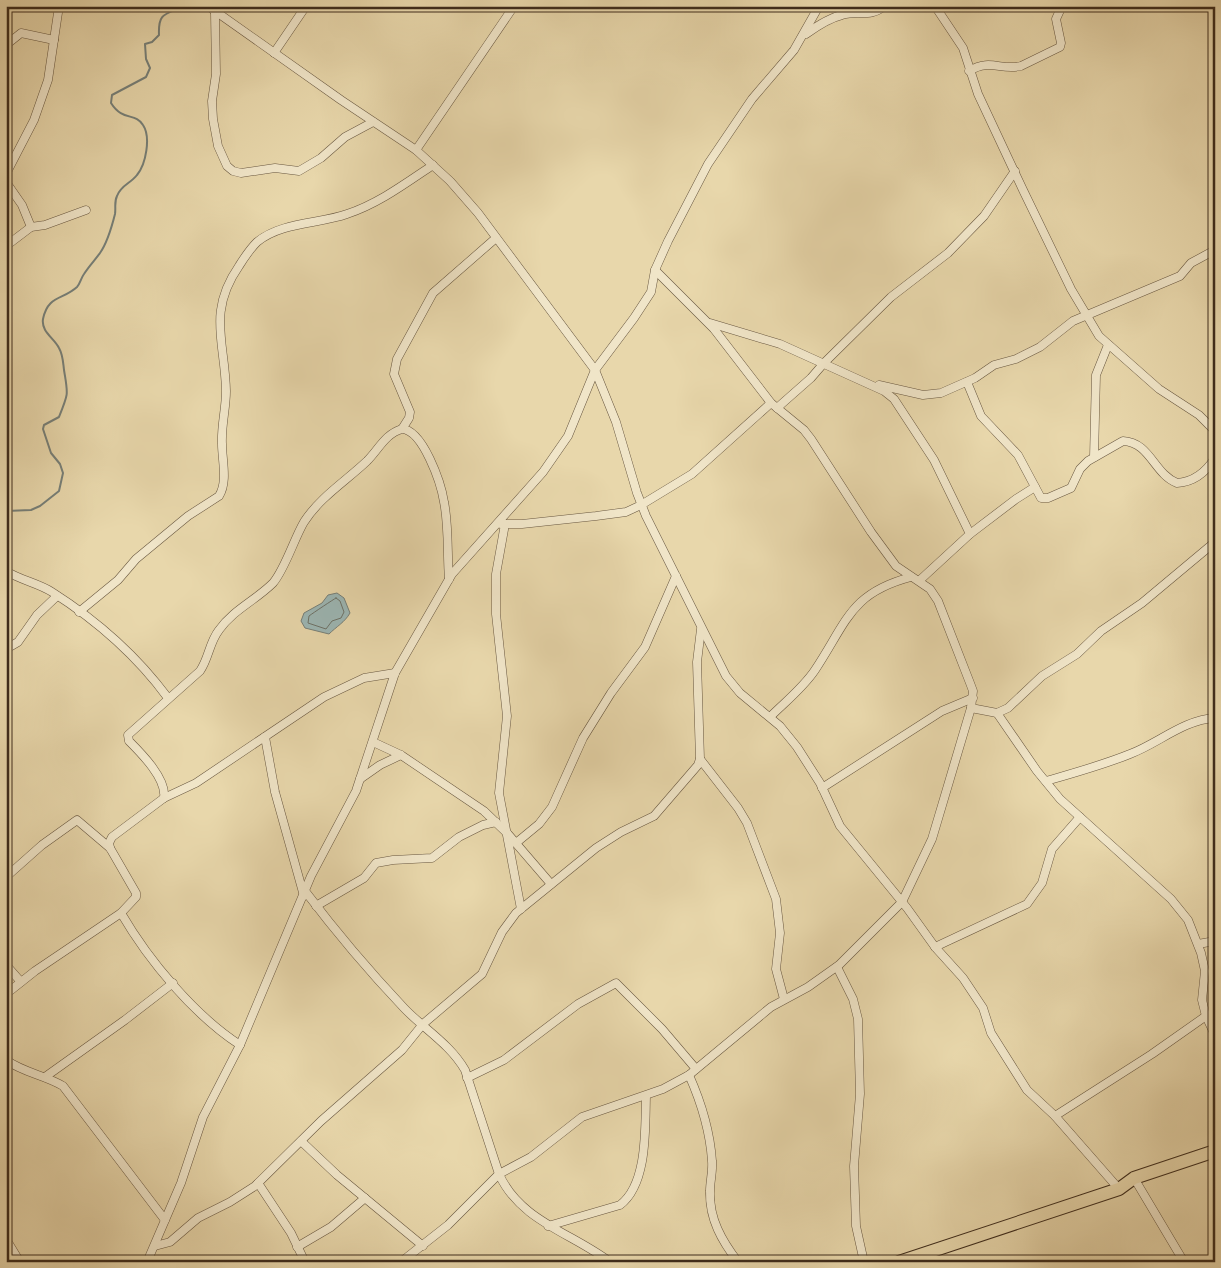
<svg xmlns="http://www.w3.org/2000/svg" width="1221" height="1268" font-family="'EB Garamond',serif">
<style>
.water{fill:#9cb7b5;stroke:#767f78}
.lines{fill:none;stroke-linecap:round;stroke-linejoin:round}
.shore{stroke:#6d7268;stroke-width:1}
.stream{stroke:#767f78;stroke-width:2}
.minor-casing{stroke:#685740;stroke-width:9}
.primary-casing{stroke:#3e2c1c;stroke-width:14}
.minor{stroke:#f0e5c8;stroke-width:8}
.primary{stroke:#e8d7ab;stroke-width:12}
</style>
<rect width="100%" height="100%" fill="#e8d7ab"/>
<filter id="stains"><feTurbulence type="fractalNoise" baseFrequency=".004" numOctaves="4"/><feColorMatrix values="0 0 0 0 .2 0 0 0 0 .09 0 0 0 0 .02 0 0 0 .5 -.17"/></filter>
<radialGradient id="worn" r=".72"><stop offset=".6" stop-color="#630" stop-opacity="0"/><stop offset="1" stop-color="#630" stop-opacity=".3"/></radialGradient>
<path class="water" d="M 337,593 L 344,598 L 350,613 C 345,622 336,627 329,634 L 305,628 L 301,621 L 304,613 L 322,603 L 328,595 Z"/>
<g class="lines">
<path class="shore" d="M 336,598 L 340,601 L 344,612 L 341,618 L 332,621 L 326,629 L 308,623 L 309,616 C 313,613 334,599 336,598 Z"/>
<path class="stream" d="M 6,511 L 31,510 L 40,506 L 59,491 L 63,473 L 60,464 L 51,453 L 43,429 L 44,425 L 59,417 C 69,392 68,395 64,370 C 63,362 63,355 59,348 C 54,338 41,332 43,319 C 48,295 63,300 77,287 C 80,284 81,278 84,274 C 89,266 95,260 100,253 C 107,243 112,226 115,214 C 116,207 114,202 117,196 C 121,185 130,184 137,175 C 146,164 151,137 143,125 C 135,112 123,122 111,103 L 112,95 L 146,77 L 150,68 L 146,59 L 145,44 L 152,42 L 159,35 C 158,12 165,15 185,6"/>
<g class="minor-casing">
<g id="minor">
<polyline points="208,6 341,100 416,150 450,181 478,213 595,370 616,422 637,493 646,516 726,676 740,693 780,726 797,747 820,783 840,826 907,908 935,947 963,978 983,1008 991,1033 1027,1090 1055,1116 1119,1189"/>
<polyline points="935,6 963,48 978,94 1023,190 1071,289 1099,336 1159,389 1199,415 1215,431"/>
<polyline points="215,12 216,74 212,101 213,119 218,146 227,166 233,171 241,173 275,168 299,171 321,158 345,137 373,122"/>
<path d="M 806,34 C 817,26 829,18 842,15 C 858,10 871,18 884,6"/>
<polyline points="6,45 21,33 54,40"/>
<polyline points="274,53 306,6"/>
<path d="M 969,71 C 990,58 1001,71 1021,66 L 1060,47 L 1061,43 L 1056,19 L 1062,6"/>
<polyline points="416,150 514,6"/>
<polyline points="6,174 34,120 48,80 59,6"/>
<polyline points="6,182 22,205 31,227"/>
<polyline points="6,246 31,227 45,225 86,210"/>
<polyline points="710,323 780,344 884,391 894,399 934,460 970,534 920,580"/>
<path d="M 967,382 L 981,416 L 1018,455 L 1041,498 L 1048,498 L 1071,488 L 1080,469 L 1088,461 L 1123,441 C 1150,442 1154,474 1177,483 C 1193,482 1206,472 1215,458"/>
<polyline points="879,385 923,395 941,393 975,378 994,365 1016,359 1040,347 1073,321 1180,276 1191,263 1215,250"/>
<polyline points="777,408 811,378 824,363 891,297 948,253 984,216 1015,171"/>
<polyline points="402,429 409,418 410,412 394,374 397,359 433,293 496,238"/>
<polyline points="1094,457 1096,375 1108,345"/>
<polyline points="501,524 522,524 596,516 626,512 641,505 692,474 771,403"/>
<polyline points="505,524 496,574 496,614 507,716 499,793 521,909"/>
<polyline points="970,534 1016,499 1035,487"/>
<path d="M 6,571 C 20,580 38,583 52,592 C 96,620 137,656 168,698"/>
<path d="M 79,612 L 118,580 L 136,559 L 188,516 L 219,496 C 228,482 222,460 222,444 C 221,426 226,409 226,391 C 225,342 207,312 239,266 C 244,258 250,249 257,242 C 281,222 319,224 347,214 C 378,204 406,183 433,165"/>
<polyline points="6,649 18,642 37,615 57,596"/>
<polyline points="971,708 997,713 1008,708 1042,676 1077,654 1101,631 1142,603 1215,542"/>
<polyline points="997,713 1037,771 1060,799 1171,899 1188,920 1201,953 1205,971 1202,1000 1206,1016 1215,1035"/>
<path d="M 770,717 C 785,702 803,688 815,670 C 847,622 850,593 911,577"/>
<polyline points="265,737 275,792 304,896"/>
<polyline points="373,742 401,755 484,811 508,834 551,884"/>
<polyline points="700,759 738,808 747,823 776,899 780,933 776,969 784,999"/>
<polyline points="360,779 380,765 401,755"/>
<path d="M 1046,781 C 1074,773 1103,765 1130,754 C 1159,743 1183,720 1215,718"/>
<polyline points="822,788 942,711 973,698"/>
<path d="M 164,798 C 167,779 141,753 129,741 L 128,735 L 200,671 C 209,658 209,643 219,630 C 233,610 256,600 273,583 C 285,569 294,539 304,522 C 320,497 346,481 367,461 C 379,449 385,434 402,429 C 423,430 441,483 444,502 C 449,526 447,554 449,579"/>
<polyline points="516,843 539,824 552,807 583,738 611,693 645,647 676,576"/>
<polyline points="110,848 109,843 112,837 164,798 196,783 324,697 364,678 395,673"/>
<polyline points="6,877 42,845 77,820 110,848 136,893 136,897 121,913 35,971 6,994"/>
<path d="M 305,891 C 336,932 369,971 404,1008 C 424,1029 450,1044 465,1070 L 499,1174 C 520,1221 572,1233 610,1262"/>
<polyline points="316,906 364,878 376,863 393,860 432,858 459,837 483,825 496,822"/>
<path d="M 121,913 C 149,961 194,1015 240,1045"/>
<polyline points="1198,944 1215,941"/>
<polyline points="935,947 1027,904 1042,883 1052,849 1080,817"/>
<polyline points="6,965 21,982"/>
<polyline points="837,967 853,999 858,1019 860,1094 854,1166 856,1226 864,1262"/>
<path d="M 6,1060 C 24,1073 45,1075 63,1086 L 165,1220"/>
<path d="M 689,1075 C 701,1102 710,1131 712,1161 C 713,1171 710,1181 710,1191 C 709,1219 722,1241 738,1262"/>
<polyline points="45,1077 125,1020 173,983"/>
<polyline points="467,1078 504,1060 578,1004 616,983 662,1029 696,1069"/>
<polyline points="1055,1116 1152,1054 1206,1016"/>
<polyline points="301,1141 337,1175 423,1246"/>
<polyline points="1134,1178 1184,1262"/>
<polyline points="258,1183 291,1233 305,1262"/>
<path d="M 548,1226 L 620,1205 C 648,1184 645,1127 646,1096"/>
<polyline points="6,1239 20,1262"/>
<polyline points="155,1246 170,1242 198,1218 230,1202 255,1186 321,1121 402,1050 423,1024 482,974 502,932 516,913 596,848 621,832 654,816 698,765 700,759 697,662 701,629"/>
<polyline points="297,1247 331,1227 365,1198"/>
<polyline points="147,1262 181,1183 203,1117 240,1045 311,876 356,791 395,673 452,574 543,472 568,436 595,370 634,318 651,292 655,270 668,241 708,164 752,99 794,50 819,6"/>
<polyline points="401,1262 448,1225 499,1174 531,1157 582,1117 663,1089 689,1075 771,1007 808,987 839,965 902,902 932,839 971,708 973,691 970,683 938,601 930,589 896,566 871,532 811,439 804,430 771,403 714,329 655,270"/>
</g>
</g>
<g class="primary-casing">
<polyline id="primary" points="899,1262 1119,1189 1134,1178 1215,1151"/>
</g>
<use href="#minor" class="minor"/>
<use href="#primary" class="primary"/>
</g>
<rect width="1221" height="1268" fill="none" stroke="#e8d7ab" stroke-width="25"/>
<rect x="8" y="8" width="1206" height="1253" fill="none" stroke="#3e2c1c" stroke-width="2.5"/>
<rect x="12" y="12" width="1196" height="1243" fill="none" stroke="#3e2c1c"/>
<rect width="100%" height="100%" filter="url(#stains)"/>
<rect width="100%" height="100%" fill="url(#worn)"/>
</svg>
